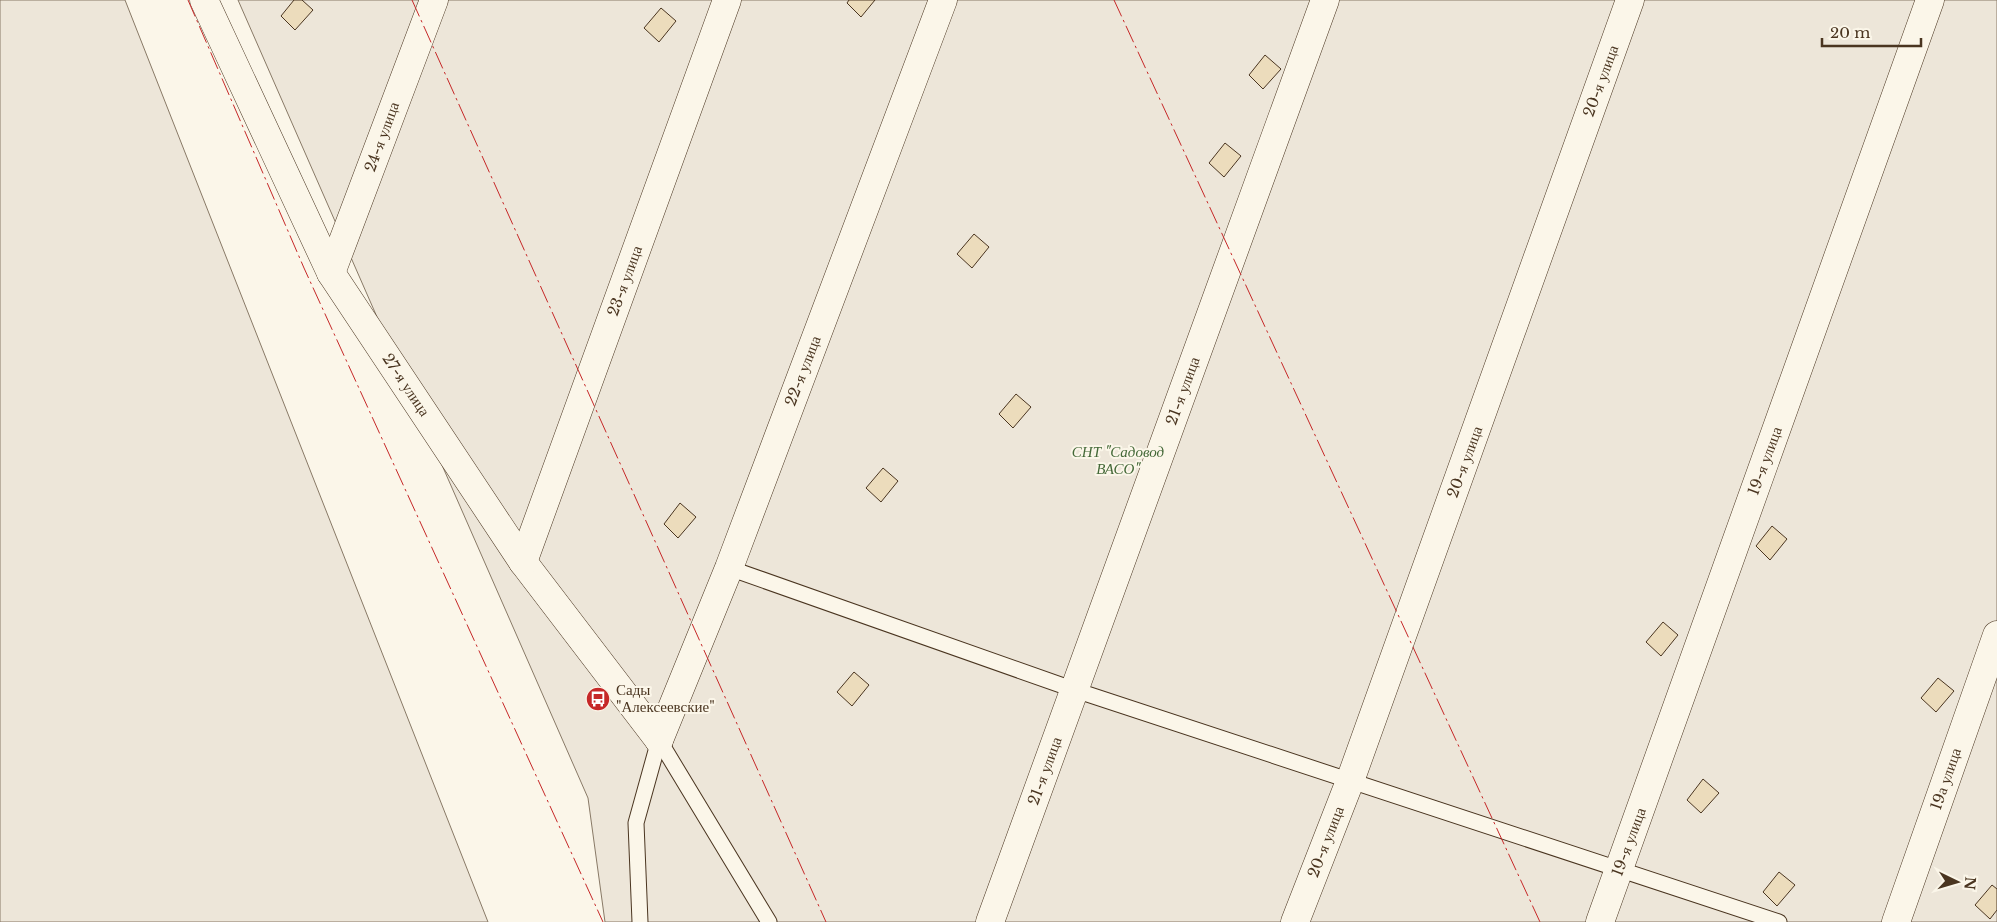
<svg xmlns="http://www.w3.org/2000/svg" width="1997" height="922" font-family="'Libre Baskerville',serif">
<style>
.green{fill:#ede6d9;stroke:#887966}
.building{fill:#ecdcbc;stroke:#4a3520}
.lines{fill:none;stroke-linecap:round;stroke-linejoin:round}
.lane-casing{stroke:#4a3520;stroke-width:17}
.street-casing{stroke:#4a3520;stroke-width:29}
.lane{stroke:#fbf6e9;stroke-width:15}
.street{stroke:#fbf6e9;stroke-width:28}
.power{stroke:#c62828;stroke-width:1;stroke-dasharray:18 4 2.5 4;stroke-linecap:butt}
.labels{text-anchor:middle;stroke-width:4;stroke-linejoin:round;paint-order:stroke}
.street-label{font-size:15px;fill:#4a3520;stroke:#fbf6e9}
.park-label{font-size:15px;font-style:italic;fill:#436837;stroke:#fbf6e9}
.poi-label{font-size:15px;fill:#4a3520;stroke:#fbf6e9;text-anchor:start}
</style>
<rect width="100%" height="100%" fill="#fbf6e9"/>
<g class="green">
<polygon points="0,0 125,0 488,922 0,922"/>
<polygon points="238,0 1997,0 1997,922 605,922 588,798"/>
</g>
<g class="building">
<polygon points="294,0 302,0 313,10 295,30 281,16"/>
<polygon points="849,0 875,0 861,17 847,3"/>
<polygon points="661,8 676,21 659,42 644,28"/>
<polygon points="1265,55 1281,69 1263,89 1249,75"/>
<polygon points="1225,143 1241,156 1224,177 1209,163"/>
<polygon points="974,234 989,247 972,268 957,254"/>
<polygon points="1016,394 1031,407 1013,428 999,414"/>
<polygon points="883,468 898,481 881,502 866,488"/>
<polygon points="680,503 696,517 678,538 664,524"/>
<polygon points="1772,526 1787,539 1770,560 1756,546"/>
<polygon points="1663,622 1678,635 1661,656 1646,642"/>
<polygon points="854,672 869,685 852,706 837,692"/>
<polygon points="1938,678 1954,691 1936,712 1921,698"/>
<polygon points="1703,779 1719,793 1701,813 1687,800"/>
<polygon points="1779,872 1795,885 1777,906 1763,892"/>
<polygon points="1992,885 1997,889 1997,910 1990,919 1975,905"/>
</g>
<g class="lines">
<g class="lane-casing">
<g id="lane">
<polyline points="729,568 1075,690 1779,922"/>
<polyline points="659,740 769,922"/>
<polyline points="640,922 636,823 659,740"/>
</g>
</g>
<g class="street-casing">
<g id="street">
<polyline points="204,0 331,273 523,562 659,740"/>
<polyline points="331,273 434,0"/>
<polyline points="523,562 727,0"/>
<polyline points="659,740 729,568 943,0"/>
<polyline points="990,922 1325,0"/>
<polyline points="1295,922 1350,781 1630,0"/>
<polyline points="1600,922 1930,0"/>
<polyline points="1896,922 1997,635"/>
</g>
</g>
<use href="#lane" class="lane"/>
<use href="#street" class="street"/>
<g class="power">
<polyline points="188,0 304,268 603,922"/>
<polyline points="412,0 826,922"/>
<polyline points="1114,0 1540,922"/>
</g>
</g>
<defs>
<g id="bus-disc" transform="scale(1.25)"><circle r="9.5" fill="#c62828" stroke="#fbf6e9"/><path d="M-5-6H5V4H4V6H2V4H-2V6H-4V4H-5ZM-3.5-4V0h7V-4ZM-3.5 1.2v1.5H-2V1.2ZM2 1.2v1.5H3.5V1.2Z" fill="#fff"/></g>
</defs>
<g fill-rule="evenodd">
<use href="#bus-disc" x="598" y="699"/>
</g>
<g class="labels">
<g class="street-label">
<text transform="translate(1601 81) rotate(-70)" y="5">20-я улица</text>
<text transform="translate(382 137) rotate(-70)" y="5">24-я улица</text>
<text transform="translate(625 281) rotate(-70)" y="5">23-я улица</text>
<text transform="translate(803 371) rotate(-69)" y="5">22-я улица</text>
<text transform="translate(406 385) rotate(56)" y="5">27-я улица</text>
<text transform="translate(1183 391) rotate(-70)" y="5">21-я улица</text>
<text transform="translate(1765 461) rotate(-70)" y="5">19-я улица</text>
<text transform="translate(1465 462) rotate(-70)" y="5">20-я улица</text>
<text transform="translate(1045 771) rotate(-70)" y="5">21-я улица</text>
<text transform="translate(1946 779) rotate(-71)" y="5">19а улица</text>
<text transform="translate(1326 842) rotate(-69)" y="5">20-я улица</text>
<text transform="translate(1629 842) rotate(-70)" y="5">19-я улица</text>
</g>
<g class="park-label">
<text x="1118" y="457">СНТ "Садовод<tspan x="1118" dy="17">ВАСО"</tspan></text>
</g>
<g class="poi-label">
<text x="616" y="695">Сады<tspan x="616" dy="17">"Алексеевские"</tspan></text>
</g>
</g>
<g transform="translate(1957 882) rotate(95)" stroke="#fbf6e9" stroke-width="4" paint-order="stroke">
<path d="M0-4L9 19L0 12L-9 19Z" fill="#4a3520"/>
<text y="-8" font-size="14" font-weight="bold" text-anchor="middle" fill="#4a3520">N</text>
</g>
<path d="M1822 38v8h99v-8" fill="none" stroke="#4a3520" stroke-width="2.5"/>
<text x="1830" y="38" font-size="15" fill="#4a3520" stroke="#fbf6e9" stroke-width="4" paint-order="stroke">20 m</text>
</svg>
